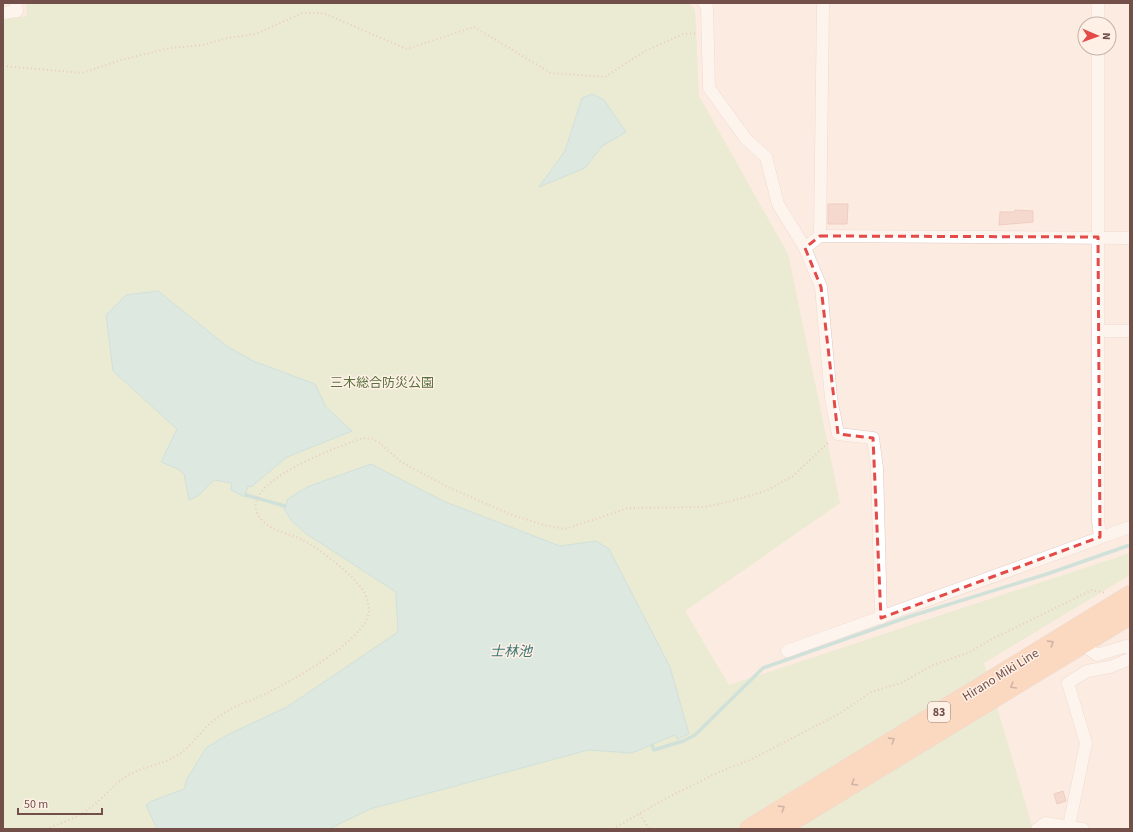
<svg xmlns="http://www.w3.org/2000/svg" width="1133" height="832" font-family="'Source Sans 3','Noto Sans JP',sans-serif">
<style>
.green{fill:#d8e8c0}
.water{fill:#b6e4e1;stroke:#9cd6d3}
.lines{fill:none;stroke-linecap:round;stroke-linejoin:round}
.stream{stroke:#9cd6d3;stroke-width:3.5}
.building{fill:#f0c3b8;stroke:#e3a699}
.street-casing{stroke:#e1c8c0;stroke-width:13}
.primary-casing{stroke:#d5cac8;stroke-width:20}
.path{stroke:#d5a79c;stroke-width:2;stroke-dasharray:1 3;stroke-linecap:butt}
.street{stroke:#fff;stroke-width:12}
.primary{stroke:#fac299;stroke-width:19}
.oneway{stroke:#9b7260}
.marked{fill:none;stroke:#e44a47;stroke-width:3;stroke-dasharray:8 5;stroke-linejoin:round}
.labels{text-anchor:middle;stroke-width:3;stroke-linejoin:round;paint-order:stroke}
.shield{fill:#fff0e6;stroke:#9c7f77;stroke-width:1}
.shield-label{font-size:12px;font-weight:bold;fill:#724f48}
.park-label{font-size:13px;fill:#58723e;stroke:#fff0e6}
.street-label{font-size:13px;fill:#724f48;stroke:#fff0e6}
.water-label{font-size:14px;font-style:italic;fill:#3c7876;stroke:#fff0e6}
</style>
<rect width="100%" height="100%" fill="#fcebe0"/>
<polygon class="green" points="26,3 689,3 695,10 699,96 788,254 840,503 685,611 729,685 1130,553 1130,575 984,663 1033,829 3,829 3,19 27,16"/>
<g class="water">
<polygon points="592,94 604,100 626,132 602,146 585,168 539,187 565,151 582,98"/>
<polygon points="158,291 228,347 253,361 315,384 326,407 352,431 287,457 251,487 248,486 245,497 231,490 232,483 214,480 198,496 189,500 184,474 178,469 161,462 177,429 113,371 106,315 126,295"/>
<polygon points="371,464 443,501 560,546 596,541 609,549 670,667 689,734 677,739 675,735 632,753 588,750 370,809 329,829 157,829 146,805 152,801 184,789 187,779 206,748 227,735 287,707 398,632 396,592 305,533 291,520 284,509 288,499 307,487"/>
</g>
<g class="lines">
<g class="stream">
<polyline points="246,495 285,506"/>
<polyline points="652,745 654,750 683,741 695,735 763,668 908,617 1047,574 1130,545"/>
</g>
</g>
<g class="building">
<polygon points="828,204 848,204 847,224 828,224"/>
<polygon points="1015,210 1033,211 1033,222 999,225 1000,212 1014,212"/>
<polygon points="1063,791 1066,801 1057,804 1054,794"/>
</g>
<g class="lines">
<g class="street-casing">
<g id="street">
<polyline points="704,3 707,7 709,88 746,139 766,157 778,204 805,248 821,287 831,398 838,434 873,438 877,468 881,618"/>
<polyline points="1098,3 1098,24"/>
<polyline points="3,13 17,11 16,3"/>
<polyline points="1098,48 1098,520 1100,537"/>
<polyline points="820,236 823,3"/>
<polyline points="805,248 820,236 1130,238"/>
<polyline points="1098,331 1130,331"/>
<polyline points="1082,644 1097,655 1126,646 1130,649"/>
<polyline points="787,651 1130,527"/>
<polyline points="1069,826 1086,743 1068,683 1087,671 1110,667 1130,659"/>
<polyline points="1037,829 1045,823 1083,829"/>
</g>
</g>
<g class="primary-casing">
<g id="primary">
<polyline points="749,829 1130,595"/>
<polyline points="779,829 1130,615"/>
</g>
</g>
<g class="path">
<polyline points="3,66 82,73 121,60 170,48 203,45 227,38 256,34 302,13 323,13 407,49 474,27 551,73 605,77 645,51 683,34 697,33"/>
<polyline points="640,814 649,829"/>
<path d="M 46,829 C 61,823 77,818 90,808 C 104,798 114,783 130,774 C 145,766 166,764 181,753 C 195,742 205,725 221,715 C 234,706 250,701 265,694 C 290,682 365,641 369,612 C 369,605 367,595 362,589 C 352,574 317,547 301,539 C 288,533 274,532 263,521 C 226,485 341,446 363,438 L 374,439 L 380,443 L 401,462 L 448,487 L 509,514 L 544,525 L 565,529 L 628,508 L 705,507 L 728,502 L 766,491 L 793,476 L 830,441"/>
<polyline points="613,829 661,801 719,772 750,760 839,714 871,692 901,683 933,665 970,652 990,640 1092,590 1105,593"/>
</g>
<use href="#street" class="street"/>
<use href="#primary" class="primary"/>
</g>
<defs><path id="oneway-chevron" d="M-2-3.5L2.5 0L-2 3.5" fill="none" stroke-width="1.6" stroke-linecap="round" stroke-linejoin="round"/></defs>
<g class="oneway">
<use href="#oneway-chevron" transform="translate(1051 643) rotate(-32)"/>
<use href="#oneway-chevron" transform="translate(1013 686) rotate(149)"/>
<use href="#oneway-chevron" transform="translate(892 740) rotate(-32)"/>
<use href="#oneway-chevron" transform="translate(854 783) rotate(149)"/>
<use href="#oneway-chevron" transform="translate(782 808) rotate(-32)"/>
</g>
<path d="M0 0H1133V832H0ZM 820,236 L 1098,237 L 1100,537 L 881,618 L 873,438 L 838,434 L 821,287 L 805,248 Z" fill="#fcebe0" fill-opacity=".55" fill-rule="evenodd"/>
<path class="marked" d="M 820,236 L 1098,237 L 1100,537 L 881,618 L 873,438 L 838,434 L 821,287 L 805,248 Z"/>
<g class="labels">
<rect class="shield" x="928" y="702" width="22" height="20" rx="3"/>
<g class="shield-label">
<text x="939" y="716">83</text>
</g>
<g class="park-label">
<text x="382" y="387">三木総合防災公園</text>
</g>
<g class="street-label">
<text transform="translate(1000 674) rotate(-32)" y="5">Hirano Miki Line</text>
</g>
<g class="water-label">
<text x="511" y="656">士林池</text>
</g>
</g>
<rect width="1133" height="832" fill="none" stroke="#724f48" stroke-width="8"/>
<g transform="translate(1097 36) rotate(92)"><circle r="19" fill="#fff0e6" stroke="#c7b0a7"/>
<path d="M0-3L7 15L0 10L-7 15Z" fill="#e44a47"/>
<text y="-6" font-size="11" font-weight="bold" text-anchor="middle" fill="#724f48">N</text>
</g>
<path d="M18 808v6h84v-6" fill="none" stroke="#724f48" stroke-width="2"/>
<text x="24" y="808" font-size="12" fill="#724f48" stroke="#fff0e6" stroke-width="3" paint-order="stroke">50 m</text>
</svg>
